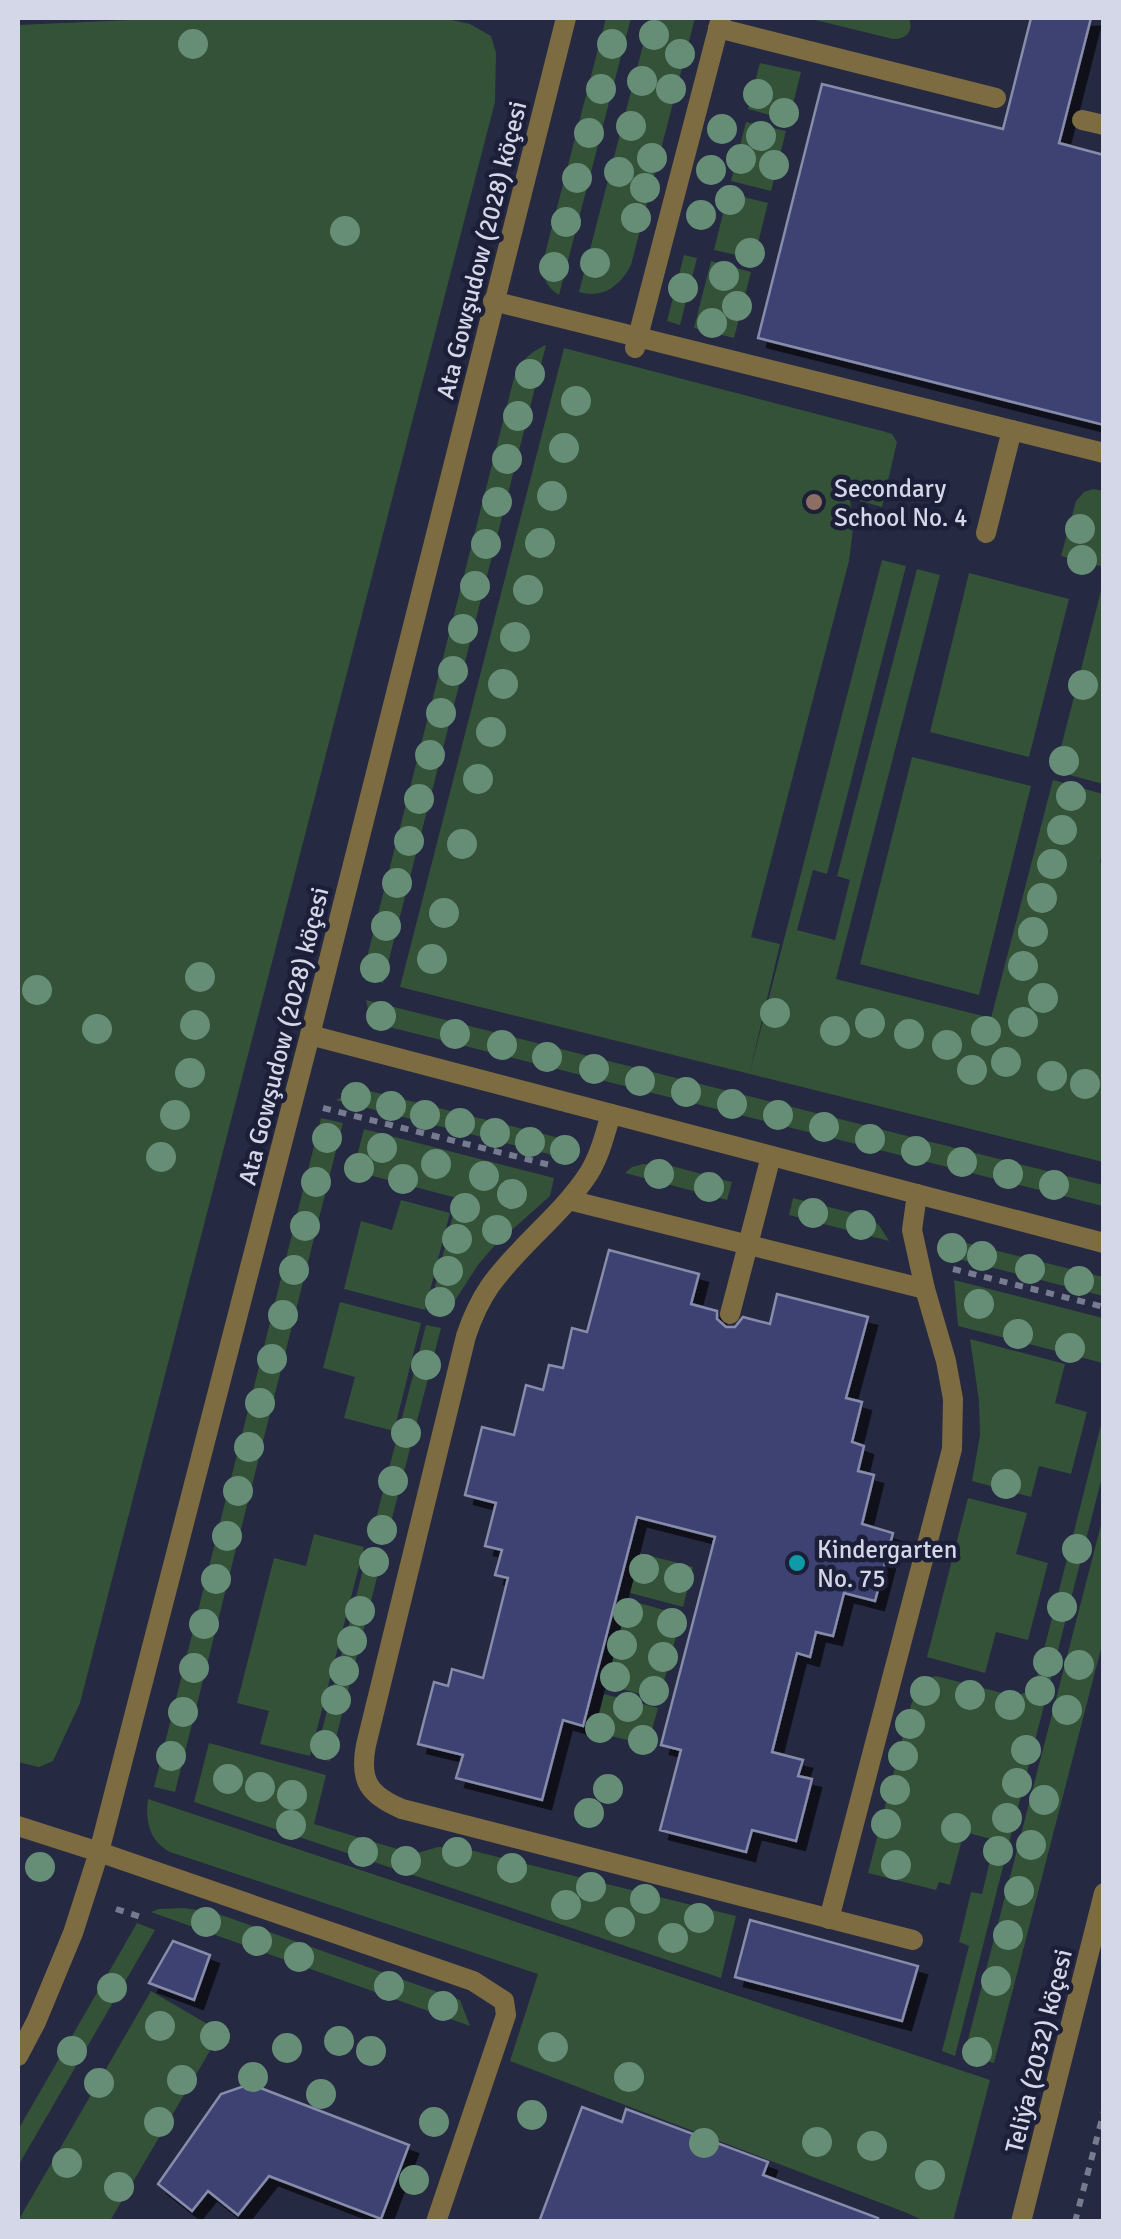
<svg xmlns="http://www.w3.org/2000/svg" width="1121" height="2239" font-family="Signika,sans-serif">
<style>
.green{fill:#335237}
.building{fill:#3d4372;stroke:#878cab;stroke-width:2.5;filter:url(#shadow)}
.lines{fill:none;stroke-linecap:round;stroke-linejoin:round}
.path{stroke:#777b90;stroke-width:6;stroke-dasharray:8 8;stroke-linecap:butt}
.lane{stroke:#7d6b41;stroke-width:20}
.street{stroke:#7d6b41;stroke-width:20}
.tree{fill:#668e77}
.education-dot{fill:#8d6e63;stroke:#1c1f38;stroke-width:4}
.culture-dot{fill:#0f9aa8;stroke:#1c1f38;stroke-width:4}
.labels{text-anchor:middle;stroke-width:9;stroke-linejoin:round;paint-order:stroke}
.street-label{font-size:25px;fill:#d4d7e8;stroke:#1c1f38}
.poi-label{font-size:25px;fill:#d4d7e8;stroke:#1c1f38;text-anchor:start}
</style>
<defs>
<filter id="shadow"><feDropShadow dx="9" dy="9" stdDeviation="0" flood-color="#0009"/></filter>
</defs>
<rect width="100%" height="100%" fill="#252942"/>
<g class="green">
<polygon points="175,18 442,18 470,24 491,36 496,53 495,102 80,1703 53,1761 39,1767 18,1762 18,25"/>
<path d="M 606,18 L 631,18 L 559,295 C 544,286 542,274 544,258 Z"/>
<path d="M 650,18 L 695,18 L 631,265 C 620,286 603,299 579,292 Z"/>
<path d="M 807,18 L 909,18 C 914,32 906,39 893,39 Z"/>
<polygon points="760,63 801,72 789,120 748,109"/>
<polygon points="746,122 786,131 771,191 731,181"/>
<polygon points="728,193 768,203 754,259 714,250"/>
<polygon points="684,255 697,258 680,325 667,321"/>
<polygon points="711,261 751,272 734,338 694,328"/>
<path d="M 546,345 L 383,983 L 362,977 L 514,378 C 519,362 530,352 546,345 Z"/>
<polygon points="564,348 886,432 892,434 897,442 882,507 850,498 853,529 849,561 751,937 780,944 750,1071 882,560 906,566 827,874 813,870 797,930 835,940 850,880 837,876 917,569 940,575 836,979 991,1018 1053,780 1103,794 1103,847 1100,862 1104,864 1103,1162 400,987"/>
<polygon points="1093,489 1103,491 1103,567 1061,556 1076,501 1084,492"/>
<polygon points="969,573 1069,599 1029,757 930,732"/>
<polygon points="1103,583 1103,784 1055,771"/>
<polygon points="912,757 1031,786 979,995 860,964"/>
<polygon points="366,1000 1103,1185 1103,1206 381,1025 369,1014"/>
<path d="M 358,1088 L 564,1139 C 574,1145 578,1150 576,1161 L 336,1100 Z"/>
<polygon points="321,1118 343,1123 175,1792 154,1787"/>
<polygon points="364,1129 554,1178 550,1196 495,1245 478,1265 445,1316 429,1311 457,1198 353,1171"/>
<polygon points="643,1164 664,1164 732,1182 727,1200 625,1173 632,1167"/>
<polygon points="793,1198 865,1216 879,1225 889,1241 789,1215"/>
<polygon points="401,1200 450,1213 425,1310 344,1289 361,1221 392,1230"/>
<polygon points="950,1239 1103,1277 1103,1296 939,1254 942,1244"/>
<polygon points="954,1280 1103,1318 1103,1363 958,1326"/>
<polygon points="340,1302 421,1323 394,1431 344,1418 355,1377 323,1368"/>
<polygon points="426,1325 441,1328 387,1538 372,1534"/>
<polygon points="970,1339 1065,1364 1055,1403 1087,1412 1071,1474 1039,1466 1031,1497 972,1481 980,1435 979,1401"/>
<path d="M 1103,1417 L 1103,1473 L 955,2056 L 942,2051 L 969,1946 L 959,1942 L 971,1892 L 982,1894 L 995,1840 L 964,1832 L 950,1885 L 939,1882 L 936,1890 L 868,1873 L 911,1705 C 917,1691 921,1679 936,1676 L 1014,1696 L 1027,1692 L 1036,1681 Z"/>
<polygon points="968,1498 1027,1513 1016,1554 1048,1563 1028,1640 996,1632 985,1673 927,1657"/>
<polygon points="1103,1517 1103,1641 994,2063 964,2055"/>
<polygon points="314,1534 364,1547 310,1756 260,1744 269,1711 237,1703 274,1558 306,1566"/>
<polygon points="368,1550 383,1554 330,1761 315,1758"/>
<polygon points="640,1553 693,1567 683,1607 630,1593"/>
<polygon points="628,1600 682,1615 659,1699 606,1685"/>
<polygon points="604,1694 658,1708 648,1745 594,1732"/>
<polygon points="209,1743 326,1775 314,1824 414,1854 438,1847 458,1847 736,1916 721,1978 194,1802"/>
<path d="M 148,1799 L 990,2080 L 953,2221 L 924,2221 L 907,2213 L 510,2061 L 538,1974 L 170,1852 C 149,1841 145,1820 148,1799 Z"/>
<polygon points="183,1908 213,1912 460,2000 470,2026 151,1912 159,1909"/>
<polygon points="137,1923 155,1930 18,2166 18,2130"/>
<polygon points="151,1991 221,2032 110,2221 18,2221"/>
</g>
<g class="building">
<polygon points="1031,18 1091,18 1059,143 1104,155 1104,425 758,338 822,84 1003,129"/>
<polygon points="609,1250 699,1274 691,1304 717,1311 717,1319 726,1327 735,1327 743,1317 770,1324 777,1294 868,1317 846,1398 862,1402 852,1442 864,1446 858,1471 874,1475 862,1524 893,1533 875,1601 844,1593 833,1636 816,1632 810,1657 797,1653 772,1752 803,1760 798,1776 812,1779 796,1841 752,1830 746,1852 660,1830 681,1750 661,1745 715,1537 637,1517 583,1726 563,1720 542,1800 456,1778 463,1755 418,1744 434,1682 448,1686 452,1669 483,1678 508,1578 495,1575 502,1550 485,1546 496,1503 465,1495 482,1427 514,1435 526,1385 543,1390 549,1365 563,1368 572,1328 587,1332"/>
<polygon points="750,1920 918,1966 902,2021 735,1977"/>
<polygon points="173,1941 210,1955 194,2000 149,1983"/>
<polygon points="250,2084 409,2145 381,2219 269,2176 238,2215 208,2191 192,2211 158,2184 221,2094"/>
<polygon points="582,2107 622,2122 626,2109 768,2162 763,2175 878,2218 878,2222 539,2222"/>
</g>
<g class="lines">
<g class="path">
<polyline points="323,1108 554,1166"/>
<polyline points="953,1269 1104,1307"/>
<polyline points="116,1909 144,1918"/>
<polyline points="1075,2222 1104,2111"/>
</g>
<g class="lane">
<polyline points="718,28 996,98"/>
<polyline points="1082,120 1104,125"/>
<polyline points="493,301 1104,453"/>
<polyline points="635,348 721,18"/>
<polyline points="986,533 1012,430"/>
<path d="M 611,1114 C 605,1134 600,1155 589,1173 C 561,1216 519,1245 490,1286 C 479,1302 472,1318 466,1336 L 366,1745 C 359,1781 369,1795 402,1809 L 913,1940"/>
<polyline points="569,1200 925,1289"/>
<polyline points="730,1314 771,1156"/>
<polyline points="99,1852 473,1981 504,2001 506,2015 436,2222"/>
<polyline points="829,1919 952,1449 953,1399 946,1361 925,1289 912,1230 917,1194"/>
</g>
<g class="street">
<polyline points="310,1035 1104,1243"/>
<polyline points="18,1826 99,1852"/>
<polyline points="18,2056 36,2022 73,1933 99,1852 310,1035 566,18"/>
<polyline points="1021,2222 1104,1893"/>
</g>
</g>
<g class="tree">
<circle cx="654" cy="35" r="15"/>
<circle cx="193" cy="44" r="15"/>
<circle cx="612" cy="44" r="15"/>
<circle cx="680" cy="54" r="15"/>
<circle cx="642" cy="81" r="15"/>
<circle cx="601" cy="89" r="15"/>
<circle cx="671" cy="89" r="15"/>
<circle cx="758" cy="94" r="15"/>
<circle cx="784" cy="113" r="15"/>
<circle cx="631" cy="126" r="15"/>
<circle cx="722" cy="129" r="15"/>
<circle cx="589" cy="133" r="15"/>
<circle cx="761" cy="136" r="15"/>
<circle cx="652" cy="158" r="15"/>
<circle cx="741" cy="159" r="15"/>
<circle cx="774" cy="165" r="15"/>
<circle cx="711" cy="170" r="15"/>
<circle cx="619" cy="172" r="15"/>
<circle cx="577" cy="178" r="15"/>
<circle cx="645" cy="188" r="15"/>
<circle cx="730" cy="200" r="15"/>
<circle cx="701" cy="215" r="15"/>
<circle cx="636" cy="218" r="15"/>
<circle cx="566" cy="222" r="15"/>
<circle cx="345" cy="231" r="15"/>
<circle cx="750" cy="253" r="15"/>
<circle cx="595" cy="263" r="15"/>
<circle cx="554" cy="267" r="15"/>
<circle cx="724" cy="276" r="15"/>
<circle cx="683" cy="288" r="15"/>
<circle cx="737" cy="306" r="15"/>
<circle cx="712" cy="323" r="15"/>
<circle cx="530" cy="374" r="15"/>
<circle cx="576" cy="401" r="15"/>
<circle cx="518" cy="416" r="15"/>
<circle cx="564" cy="448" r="15"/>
<circle cx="507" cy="459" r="15"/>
<circle cx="552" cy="496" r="15"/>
<circle cx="497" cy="502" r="15"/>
<circle cx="1080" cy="529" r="15"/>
<circle cx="540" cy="543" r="15"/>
<circle cx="486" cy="544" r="15"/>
<circle cx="1082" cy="560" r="15"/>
<circle cx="475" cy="586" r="15"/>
<circle cx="528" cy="590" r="15"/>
<circle cx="463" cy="629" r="15"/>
<circle cx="515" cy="637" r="15"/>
<circle cx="453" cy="671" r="15"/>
<circle cx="503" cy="684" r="15"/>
<circle cx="1083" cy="685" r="15"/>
<circle cx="441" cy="713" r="15"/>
<circle cx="491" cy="732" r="15"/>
<circle cx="430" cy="755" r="15"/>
<circle cx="1064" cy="761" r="15"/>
<circle cx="478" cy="779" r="15"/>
<circle cx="1071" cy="796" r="15"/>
<circle cx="419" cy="799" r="15"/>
<circle cx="1062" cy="830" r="15"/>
<circle cx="409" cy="841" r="15"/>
<circle cx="462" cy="844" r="15"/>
<circle cx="1052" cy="864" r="15"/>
<circle cx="397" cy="883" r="15"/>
<circle cx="1042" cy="898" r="15"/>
<circle cx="444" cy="913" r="15"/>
<circle cx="386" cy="926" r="15"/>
<circle cx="1033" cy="932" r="15"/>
<circle cx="432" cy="959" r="15"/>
<circle cx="1023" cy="966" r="15"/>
<circle cx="375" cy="968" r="15"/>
<circle cx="200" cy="977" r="15"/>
<circle cx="37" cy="990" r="15"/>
<circle cx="1043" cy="998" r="15"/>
<circle cx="775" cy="1013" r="15"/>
<circle cx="381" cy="1016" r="15"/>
<circle cx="1023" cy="1022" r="15"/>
<circle cx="870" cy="1023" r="15"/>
<circle cx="195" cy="1025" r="15"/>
<circle cx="97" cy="1029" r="15"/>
<circle cx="835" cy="1031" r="15"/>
<circle cx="986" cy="1031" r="15"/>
<circle cx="455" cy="1034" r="15"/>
<circle cx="909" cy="1034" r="15"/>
<circle cx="502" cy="1045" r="15"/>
<circle cx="947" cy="1045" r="15"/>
<circle cx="547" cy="1057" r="15"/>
<circle cx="1006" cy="1062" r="15"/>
<circle cx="594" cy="1069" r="15"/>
<circle cx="972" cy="1070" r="15"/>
<circle cx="190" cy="1073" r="15"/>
<circle cx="1052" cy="1076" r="15"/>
<circle cx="640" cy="1081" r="15"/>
<circle cx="1085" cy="1084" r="15"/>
<circle cx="686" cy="1092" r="15"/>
<circle cx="356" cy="1097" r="15"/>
<circle cx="732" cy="1104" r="15"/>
<circle cx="391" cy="1106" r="15"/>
<circle cx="175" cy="1115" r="15"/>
<circle cx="425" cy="1115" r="15"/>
<circle cx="778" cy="1115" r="15"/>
<circle cx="460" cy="1123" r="15"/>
<circle cx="824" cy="1127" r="15"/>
<circle cx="495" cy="1133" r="15"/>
<circle cx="327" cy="1138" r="15"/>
<circle cx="870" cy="1139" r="15"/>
<circle cx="530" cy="1142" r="15"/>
<circle cx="382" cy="1148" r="15"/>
<circle cx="565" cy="1150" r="15"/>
<circle cx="916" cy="1151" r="15"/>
<circle cx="161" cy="1157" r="15"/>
<circle cx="962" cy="1162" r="15"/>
<circle cx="436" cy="1164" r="15"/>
<circle cx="359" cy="1168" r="15"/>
<circle cx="659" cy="1174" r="15"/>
<circle cx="1008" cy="1174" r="15"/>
<circle cx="484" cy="1176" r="15"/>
<circle cx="403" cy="1179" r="15"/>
<circle cx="316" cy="1182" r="15"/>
<circle cx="1054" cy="1185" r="15"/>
<circle cx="709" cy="1187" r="15"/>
<circle cx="512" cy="1194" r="15"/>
<circle cx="465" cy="1208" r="15"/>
<circle cx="813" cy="1213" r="15"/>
<circle cx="861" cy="1225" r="15"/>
<circle cx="305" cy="1226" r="15"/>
<circle cx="497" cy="1230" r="15"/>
<circle cx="457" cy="1239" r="15"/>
<circle cx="952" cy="1248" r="15"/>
<circle cx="982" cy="1256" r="15"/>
<circle cx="1030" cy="1269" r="15"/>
<circle cx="294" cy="1270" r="15"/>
<circle cx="448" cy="1271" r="15"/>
<circle cx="1079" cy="1281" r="15"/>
<circle cx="440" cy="1302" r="15"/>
<circle cx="979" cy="1304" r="15"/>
<circle cx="283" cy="1315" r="15"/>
<circle cx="1018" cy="1334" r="15"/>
<circle cx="1070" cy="1348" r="15"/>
<circle cx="272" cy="1359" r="15"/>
<circle cx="426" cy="1365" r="15"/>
<circle cx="260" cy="1403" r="15"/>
<circle cx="406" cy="1433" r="15"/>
<circle cx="249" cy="1447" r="15"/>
<circle cx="393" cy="1481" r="15"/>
<circle cx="1006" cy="1484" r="15"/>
<circle cx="238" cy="1491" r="15"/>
<circle cx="382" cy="1530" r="15"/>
<circle cx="227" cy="1536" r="15"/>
<circle cx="1077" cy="1549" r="15"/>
<circle cx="374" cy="1562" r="15"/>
<circle cx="644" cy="1569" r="15"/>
<circle cx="679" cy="1578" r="15"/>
<circle cx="216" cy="1579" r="15"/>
<circle cx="1062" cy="1607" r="15"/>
<circle cx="360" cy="1611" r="15"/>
<circle cx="628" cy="1613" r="15"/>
<circle cx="672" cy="1623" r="15"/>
<circle cx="204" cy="1624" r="15"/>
<circle cx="352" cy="1641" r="15"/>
<circle cx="622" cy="1645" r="15"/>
<circle cx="663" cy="1657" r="15"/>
<circle cx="1048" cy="1662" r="15"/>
<circle cx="1079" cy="1665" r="15"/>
<circle cx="194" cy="1668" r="15"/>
<circle cx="344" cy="1671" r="15"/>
<circle cx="615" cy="1677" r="15"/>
<circle cx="654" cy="1691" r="15"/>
<circle cx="925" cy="1691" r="15"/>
<circle cx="1040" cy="1691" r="15"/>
<circle cx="970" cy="1695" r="15"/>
<circle cx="336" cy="1700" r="15"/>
<circle cx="1010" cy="1705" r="15"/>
<circle cx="628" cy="1707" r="15"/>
<circle cx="1067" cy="1710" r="15"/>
<circle cx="183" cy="1712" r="15"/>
<circle cx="910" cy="1724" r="15"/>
<circle cx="600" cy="1728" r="15"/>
<circle cx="643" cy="1740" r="15"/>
<circle cx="325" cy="1745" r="15"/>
<circle cx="1026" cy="1750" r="15"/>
<circle cx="171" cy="1756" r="15"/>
<circle cx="903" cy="1756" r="15"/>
<circle cx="228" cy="1779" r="15"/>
<circle cx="1017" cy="1783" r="15"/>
<circle cx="260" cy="1787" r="15"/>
<circle cx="608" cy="1789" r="15"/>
<circle cx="895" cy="1790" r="15"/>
<circle cx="292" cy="1795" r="15"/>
<circle cx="1044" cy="1800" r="15"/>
<circle cx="589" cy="1813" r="15"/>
<circle cx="1007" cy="1818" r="15"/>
<circle cx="886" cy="1824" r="15"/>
<circle cx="291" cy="1825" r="15"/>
<circle cx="956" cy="1828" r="15"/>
<circle cx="1031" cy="1845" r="15"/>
<circle cx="998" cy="1851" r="15"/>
<circle cx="363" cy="1852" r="15"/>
<circle cx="457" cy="1852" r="15"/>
<circle cx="406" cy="1861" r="15"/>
<circle cx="896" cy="1865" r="15"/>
<circle cx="40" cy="1867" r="15"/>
<circle cx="512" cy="1868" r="15"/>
<circle cx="591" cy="1887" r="15"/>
<circle cx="1019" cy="1891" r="15"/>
<circle cx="645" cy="1899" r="15"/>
<circle cx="566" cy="1905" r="15"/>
<circle cx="699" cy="1918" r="15"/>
<circle cx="206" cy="1922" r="15"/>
<circle cx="620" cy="1922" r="15"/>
<circle cx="1008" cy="1935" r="15"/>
<circle cx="673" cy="1938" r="15"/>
<circle cx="257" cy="1941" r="15"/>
<circle cx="299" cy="1957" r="15"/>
<circle cx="996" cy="1981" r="15"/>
<circle cx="389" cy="1986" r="15"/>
<circle cx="112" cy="1988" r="15"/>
<circle cx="443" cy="2006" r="15"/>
<circle cx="160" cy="2026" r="15"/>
<circle cx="215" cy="2036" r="15"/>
<circle cx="339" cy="2041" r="15"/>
<circle cx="553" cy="2047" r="15"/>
<circle cx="287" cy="2048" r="15"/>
<circle cx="72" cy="2051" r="15"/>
<circle cx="371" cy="2051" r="15"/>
<circle cx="977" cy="2052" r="15"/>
<circle cx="253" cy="2077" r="15"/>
<circle cx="629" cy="2077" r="15"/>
<circle cx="182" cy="2080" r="15"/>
<circle cx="99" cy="2083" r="15"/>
<circle cx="321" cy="2094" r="15"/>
<circle cx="532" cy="2115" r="15"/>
<circle cx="159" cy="2122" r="15"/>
<circle cx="434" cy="2122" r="15"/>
<circle cx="817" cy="2142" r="15"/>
<circle cx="704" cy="2143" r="15"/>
<circle cx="872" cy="2146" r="15"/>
<circle cx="67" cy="2163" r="15"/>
<circle cx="930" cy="2175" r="15"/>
<circle cx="414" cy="2180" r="15"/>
<circle cx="119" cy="2187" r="15"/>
</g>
<circle class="education-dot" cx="814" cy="502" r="10"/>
<circle class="culture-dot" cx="797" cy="1563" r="10"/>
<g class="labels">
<g class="street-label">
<text transform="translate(481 250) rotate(-76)" y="9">Ata Gowşudow (2028) köçesi</text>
<text transform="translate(283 1036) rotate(-76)" y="9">Ata Gowşudow (2028) köçesi</text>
<text transform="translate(1038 2051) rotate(-76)" y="9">Teliýa (2032) köçesi</text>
</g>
<g class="poi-label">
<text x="834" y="497">Secondary<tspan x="834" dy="29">School No. 4</tspan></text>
<text x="817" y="1558">Kindergarten<tspan x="817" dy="29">No. 75</tspan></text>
</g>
</g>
<rect width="1121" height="2239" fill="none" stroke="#d4d7e8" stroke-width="40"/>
</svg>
